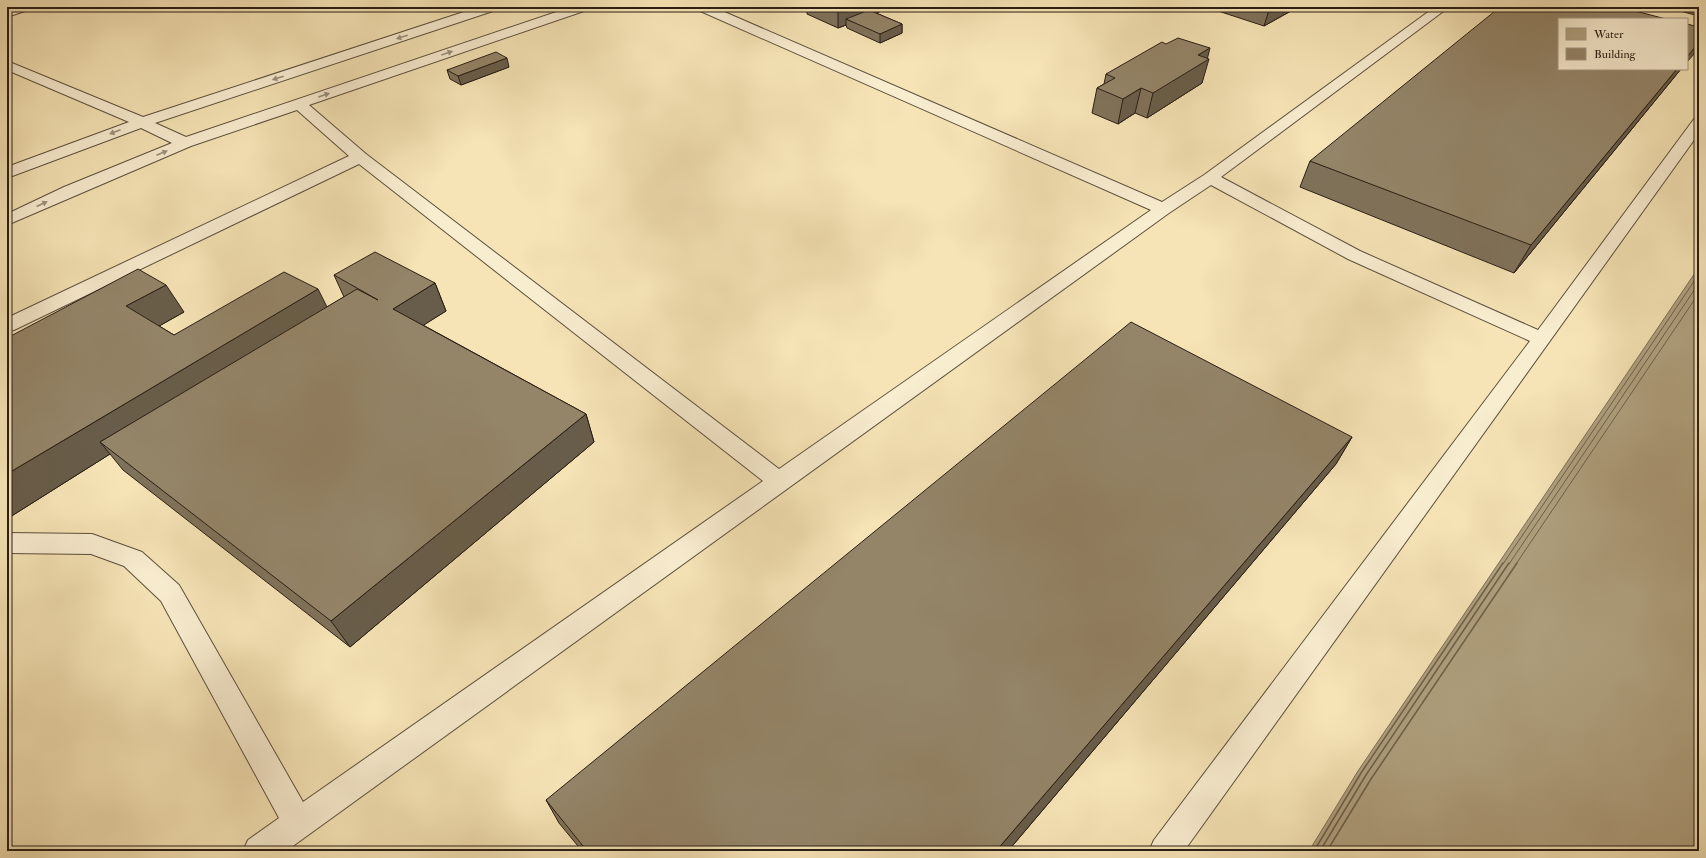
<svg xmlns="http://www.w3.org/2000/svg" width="1706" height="858" font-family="'IM FELL Double Pica',serif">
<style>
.water{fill:#b0a17f;stroke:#7a6d55}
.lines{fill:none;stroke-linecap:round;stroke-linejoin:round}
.shore-far1{stroke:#6c604a;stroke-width:1}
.shore{stroke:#6c604a;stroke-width:1.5}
.service-casing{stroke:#5c503d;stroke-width:2}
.service{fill:#f9edd0;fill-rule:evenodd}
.wall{fill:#7f725a;stroke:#291e15}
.shaded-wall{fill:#685d4a;stroke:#291e15}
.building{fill:#948569;stroke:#291e15}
.oneway{fill:#9b907c}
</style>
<rect width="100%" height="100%" fill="#f6e4b6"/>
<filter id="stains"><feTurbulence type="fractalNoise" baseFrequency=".005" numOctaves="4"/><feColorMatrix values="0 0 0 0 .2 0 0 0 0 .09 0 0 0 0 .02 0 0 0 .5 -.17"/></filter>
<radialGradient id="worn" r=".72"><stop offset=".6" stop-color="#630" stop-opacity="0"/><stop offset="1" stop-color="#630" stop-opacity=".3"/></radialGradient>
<polygon class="water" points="1699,267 1699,851 1309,851 1358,771"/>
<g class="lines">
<g class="shore-far1">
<polyline points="1503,564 1699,274"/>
<polyline points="1509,564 1699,283"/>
<polyline points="1516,564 1699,293"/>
</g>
<g class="shore">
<polyline points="1314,851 1361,773 1503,563"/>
<polyline points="1320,851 1366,775 1509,563"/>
<polyline points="1327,851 1371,779 1517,563"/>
</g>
<g class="service-casing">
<g id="service">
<polygon points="12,7 30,7 28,10 7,17 7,9"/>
<polygon points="479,7 498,7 496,10 155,123 186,137 571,7 589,7 587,10 309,105 366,154 779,469 1151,210 698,10 696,7 713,7 1162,202 1204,175 1435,7 1449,7 1221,177 1360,251 1538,330 1694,119 1699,117 1699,133 1184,851 1149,851 1154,840 1530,341 1348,259 1211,185 1169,213 286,851 243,851 248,840 279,818 161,601 124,566 91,554 7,553 7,533 92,534 142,552 179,585 303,802 763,481 359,164 14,330 7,332 7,318 349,156 297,110 191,146 7,225 7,214 64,187 172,143 141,128 7,178 7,167 129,122 7,70 7,61 143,117"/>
</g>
</g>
<use href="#service" class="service"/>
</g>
<g class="wall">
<polygon points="804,7 892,7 876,13 902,24 902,33 880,43 847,28 846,25 838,28 807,14 807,8"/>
<polygon points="1206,7 1298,7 1264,26"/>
<polygon points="1665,7 1699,7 1699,16"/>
<polygon points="1207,58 1202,83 1147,118 1135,113 1118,124 1092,113 1097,88 1104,84 1106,74"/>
<polygon points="509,67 461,85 450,79 447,70"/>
<polygon points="1681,69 1514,273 1300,187 1310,161"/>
<polygon points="334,275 435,283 446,311 423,325 586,414 594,442 350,647 123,470 110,454 10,517 7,514 7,338 184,312 159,326 174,335 327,307 344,297"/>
<polygon points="1352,437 1336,464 1008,851 582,851 559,823 546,800"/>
</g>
<g class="shaded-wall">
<polygon points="848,7 892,7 853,22 846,19 846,25 838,28 838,11"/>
<polygon points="1270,7 1298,7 1264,26"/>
<polygon points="902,24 902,33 880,43 880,34"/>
<polygon points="1699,42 1699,46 1694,54 1687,62 1687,57"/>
<polygon points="1210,48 1207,60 1209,59 1202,83 1147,118 1153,93 1198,55"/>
<polygon points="507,58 509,67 461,85 458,76"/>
<polygon points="1677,69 1681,69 1514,273 1531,245"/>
<polygon points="1141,88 1135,113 1118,124 1123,99"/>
<polygon points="435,283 446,311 405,337 393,309"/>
<polygon points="166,285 184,312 145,334 126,306"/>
<polygon points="318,289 332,317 100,442 110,454 10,517 7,514 7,474"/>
<polygon points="586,414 594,442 350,647 331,621"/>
<polygon points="1352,437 1336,464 1008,851 996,851"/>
</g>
<g class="building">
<polygon points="829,7 848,7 838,11"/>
<polygon points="1500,7 1620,7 1666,19 1559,19 1559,69 1677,69 1531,245 1310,161"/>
<polygon points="869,10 902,24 880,34 846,19"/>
<polygon points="1687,24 1699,27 1699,42 1687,57"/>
<polygon points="1178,38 1210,48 1198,55 1209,59 1153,93 1141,88 1123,99 1097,88 1115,78 1106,74 1162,42 1166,44"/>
<polygon points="496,52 507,58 458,76 447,70"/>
<polygon points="375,252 435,283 393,309 586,414 331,621 100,442 357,289 378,300 334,275"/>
<polygon points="138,269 166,285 126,306 174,335 284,272 318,289 7,474 7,431 12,428 7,425 7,338"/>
<polygon points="1131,322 1352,437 996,851 587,851 546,800"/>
</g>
<defs><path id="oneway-solid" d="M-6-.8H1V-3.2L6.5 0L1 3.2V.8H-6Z"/></defs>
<g class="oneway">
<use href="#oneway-solid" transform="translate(402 37) rotate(162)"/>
<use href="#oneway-solid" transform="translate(447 53) rotate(-19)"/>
<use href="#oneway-solid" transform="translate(278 78) rotate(162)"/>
<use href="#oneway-solid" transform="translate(324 95) rotate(-19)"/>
<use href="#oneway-solid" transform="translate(115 132) rotate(159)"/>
<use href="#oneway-solid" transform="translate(162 153) rotate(-23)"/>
<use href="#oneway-solid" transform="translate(42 204) rotate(-25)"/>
</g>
<rect width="1706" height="858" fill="none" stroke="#f6e4b6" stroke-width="24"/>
<rect x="8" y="8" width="1690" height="842" fill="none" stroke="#291e15" stroke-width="2"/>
<rect x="12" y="12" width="1682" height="834" fill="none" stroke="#291e15"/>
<rect x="1558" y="18" width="130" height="52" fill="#f9edd0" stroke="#a69a85"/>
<rect x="1566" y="28" width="20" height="12" fill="#b0a17f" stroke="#a69a85"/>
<text x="1594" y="38" font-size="12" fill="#291e15">Water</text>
<rect x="1566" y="48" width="20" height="12" fill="#948569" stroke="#a69a85"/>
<text x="1594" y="58" font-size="12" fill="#291e15">Building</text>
<rect width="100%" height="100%" filter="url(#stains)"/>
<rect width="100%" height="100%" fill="url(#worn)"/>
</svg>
